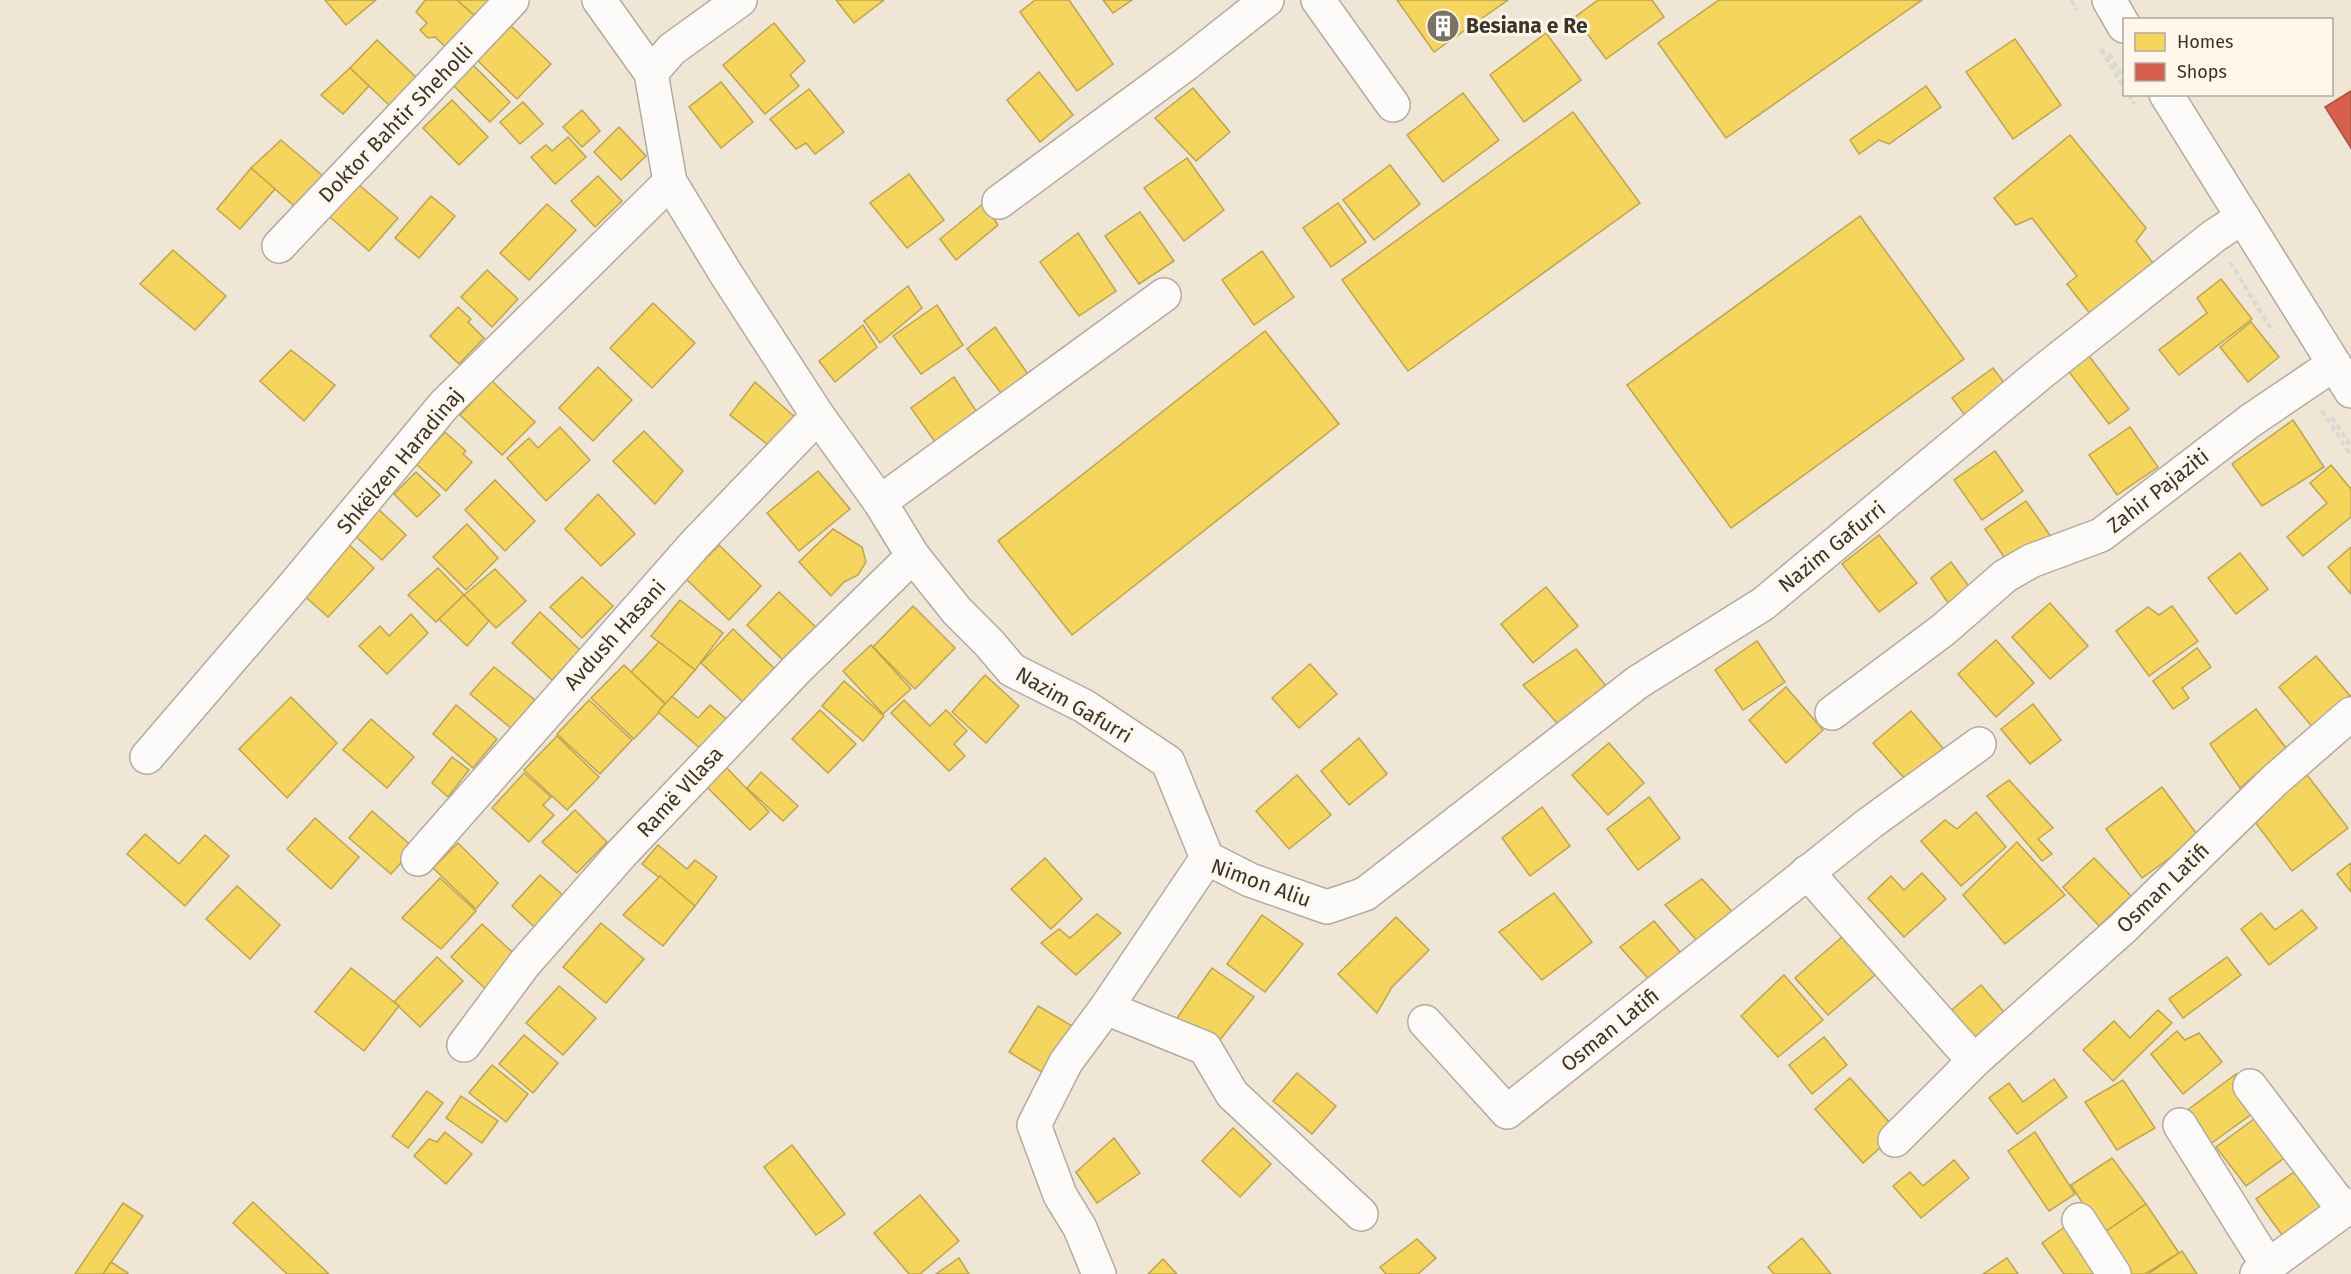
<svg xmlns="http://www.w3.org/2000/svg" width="2351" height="1274" font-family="'Fira Sans',sans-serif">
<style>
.homes{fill:#f6d55c;stroke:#bea54d;stroke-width:1.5}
.shops{fill:#d6604d;stroke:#a85342;stroke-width:1.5}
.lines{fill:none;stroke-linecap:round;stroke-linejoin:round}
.minor-casing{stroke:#b3ab9f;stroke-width:36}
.major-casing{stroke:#b3ab9f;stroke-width:36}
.path{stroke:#dbd8d3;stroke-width:4;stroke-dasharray:6 3;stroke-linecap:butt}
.minor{stroke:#fdfbf9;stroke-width:33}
.major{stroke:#fdfbf9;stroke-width:33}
.labels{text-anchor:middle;stroke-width:6;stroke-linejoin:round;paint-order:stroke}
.poi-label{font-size:21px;font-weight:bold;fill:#3c342a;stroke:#fff7ec;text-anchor:start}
.street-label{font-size:21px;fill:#3c342a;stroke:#fff7ec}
</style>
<rect width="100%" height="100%" fill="#f0e6d6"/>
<g class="homes">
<polygon points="325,0 376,0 346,25"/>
<polygon points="425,0 457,0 482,22 452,53 435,37 428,38 420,30 427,23 416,12"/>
<polygon points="457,0 488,0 482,22"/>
<polygon points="836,0 884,0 854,23"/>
<polygon points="1035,0 1069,0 1113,64 1077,91 1020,12"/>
<polygon points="1103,0 1132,0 1113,13"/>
<polygon points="1397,0 1508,0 1434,52"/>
<polygon points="1598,0 1652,0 1664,17 1606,59 1575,17"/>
<polygon points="1719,0 1922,0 1726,138 1658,43"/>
<polygon points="774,23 805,61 790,75 799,86 765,114 723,65"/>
<polygon points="509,24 551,64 517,99 475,58"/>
<polygon points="1546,33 1581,80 1524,122 1490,75"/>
<polygon points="2015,39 2061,105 2013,139 1966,72"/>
<polygon points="377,40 418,79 390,106 350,68"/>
<polygon points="470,62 510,102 490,122 450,82"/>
<polygon points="350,68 369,86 343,114 321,95"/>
<polygon points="1039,72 1073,115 1040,142 1007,100"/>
<polygon points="721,82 753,122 721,148 689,107"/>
<polygon points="1926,86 1941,107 1889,144 1879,140 1859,154 1850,140"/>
<polygon points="1193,88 1230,132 1196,161 1155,118"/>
<polygon points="809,89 844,132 815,154 806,143 796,149 770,119"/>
<polygon points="1463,93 1499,140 1443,182 1407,135"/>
<polygon points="452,100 488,137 459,165 423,128"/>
<polygon points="523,102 543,124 520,144 500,122"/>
<polygon points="582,110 600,131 582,147 563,127"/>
<polygon points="1573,112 1640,203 1408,371 1342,280"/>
<polygon points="619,127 646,156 621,180 594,152"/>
<polygon points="2070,135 2146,228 2136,241 2160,272 2095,320 2067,284 2077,276 2032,218 2016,225 1994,198"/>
<polygon points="568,137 586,157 555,184 531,157 546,145 552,151"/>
<polygon points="281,140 330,182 300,211 251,168"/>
<polygon points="1187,158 1224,210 1184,241 1144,188"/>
<polygon points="1390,165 1420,204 1374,240 1343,200"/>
<polygon points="251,168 275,189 240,229 217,209"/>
<polygon points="909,174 944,220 907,248 870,203"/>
<polygon points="598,176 622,201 595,227 571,201"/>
<polygon points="352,179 398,218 369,251 324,212"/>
<polygon points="431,196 455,216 419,258 395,238"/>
<polygon points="984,203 998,225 956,260 940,239"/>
<polygon points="1338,203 1366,242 1331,267 1303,228"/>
<polygon points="547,204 576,230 529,280 500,253"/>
<polygon points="1140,212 1174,261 1139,284 1105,236"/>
<polygon points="1860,216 1964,359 1731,528 1627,385"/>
<polygon points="1078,233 1116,291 1079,316 1040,262"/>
<polygon points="173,250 226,296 195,330 140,284"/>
<polygon points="1262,251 1294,297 1254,325 1222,280"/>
<polygon points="487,270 518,299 492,327 461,297"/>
<polygon points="2221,279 2252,319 2179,375 2159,350 2207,313 2197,298"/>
<polygon points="908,286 922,308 880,343 864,321"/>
<polygon points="653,303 695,343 652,388 610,348"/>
<polygon points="937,305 963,345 921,374 893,336"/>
<polygon points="458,307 471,319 468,322 484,338 459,364 430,336"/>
<polygon points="2251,322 2279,357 2248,382 2220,347"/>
<polygon points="863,325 877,347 835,382 819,361"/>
<polygon points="995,327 1028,374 1001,393 967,349"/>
<polygon points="1265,331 1339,424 1072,635 998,541"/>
<polygon points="291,350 335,385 304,421 260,381"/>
<polygon points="2089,356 2129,409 2109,424 2069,372"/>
<polygon points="598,367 632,400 593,441 559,408"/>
<polygon points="1993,368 2008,388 1967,418 1952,398"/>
<polygon points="954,377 980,417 938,446 911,408"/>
<polygon points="492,381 535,422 502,455 460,415"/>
<polygon points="755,382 796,418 772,448 730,415"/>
<polygon points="2293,420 2324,467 2262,506 2232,464"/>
<polygon points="560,427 590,460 546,501 507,458 529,438 538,448"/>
<polygon points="2130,427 2158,467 2117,495 2089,455"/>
<polygon points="644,431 683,471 655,504 613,461"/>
<polygon points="445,432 466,451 463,454 472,462 446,491 416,464"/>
<polygon points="1995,451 2023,491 1982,520 1954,480"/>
<polygon points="2331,465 2351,489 2351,517 2303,556 2287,537 2327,503 2310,483"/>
<polygon points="818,471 850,509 799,551 767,513"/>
<polygon points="416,472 440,495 417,517 394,494"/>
<polygon points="495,480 535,521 505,551 465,510"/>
<polygon points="598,494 635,534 601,566 565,529"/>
<polygon points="2026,501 2054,541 2013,570 1985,529"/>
<polygon points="377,508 406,535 382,560 353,534"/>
<polygon points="467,524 498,558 466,590 433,557"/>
<polygon points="833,529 862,547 866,562 858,575 844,582 831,596 799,562"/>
<polygon points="1879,535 1917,583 1879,612 1842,564"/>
<polygon points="345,541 374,568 328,617 299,591"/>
<polygon points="719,545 761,586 729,620 686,579"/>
<polygon points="2351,547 2351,594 2328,567"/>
<polygon points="2240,553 2268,589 2236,614 2208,578"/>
<polygon points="1951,562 1971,589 1950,606 1931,578"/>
<polygon points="438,568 464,595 436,622 408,595"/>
<polygon points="495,569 526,601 496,628 464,595"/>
<polygon points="582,577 613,606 582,638 550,607"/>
<polygon points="1546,587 1578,626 1533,663 1501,624"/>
<polygon points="779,592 821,632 789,666 747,625"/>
<polygon points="464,595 489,621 467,646 439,619"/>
<polygon points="680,600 723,633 695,670 651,636"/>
<polygon points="2050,603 2088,646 2050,679 2012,637"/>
<polygon points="913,606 955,648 915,689 873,647"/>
<polygon points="2172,606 2198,641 2149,676 2116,631 2148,607 2159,615"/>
<polygon points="540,612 580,650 552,680 512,643"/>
<polygon points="411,614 428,633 387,674 359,646 380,626 389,636"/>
<polygon points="733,629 776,670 744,703 701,663"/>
<polygon points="1996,640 2034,683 1996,717 1958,674"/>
<polygon points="1757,641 1785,682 1743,710 1715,670"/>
<polygon points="659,642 695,670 666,704 631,672"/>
<polygon points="871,645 911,689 883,714 843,671"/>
<polygon points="2197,648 2211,667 2182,688 2189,698 2173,709 2153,681"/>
<polygon points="1576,649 1607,687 1558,724 1523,685"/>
<polygon points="2316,656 2351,697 2314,729 2279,687"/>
<polygon points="1310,664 1337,694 1299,728 1272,698"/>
<polygon points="624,665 666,705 634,739 591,698"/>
<polygon points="494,667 535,700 511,728 470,694"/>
<polygon points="985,675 1019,706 986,743 952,712"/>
<polygon points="844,681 884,716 863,741 822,706"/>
<polygon points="1786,687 1823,730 1786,763 1749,720"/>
<polygon points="672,696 698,718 710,705 731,723 702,750 658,712"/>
<polygon points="291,697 337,743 287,798 239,749"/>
<polygon points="589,700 632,740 600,774 557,734"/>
<polygon points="904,700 930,726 946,710 967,731 954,744 965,756 949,771 891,713"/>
<polygon points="2033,704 2061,740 2030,764 2001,729"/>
<polygon points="456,705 497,739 473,768 433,734"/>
<polygon points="2256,709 2286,748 2240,788 2210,744"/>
<polygon points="820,710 856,744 828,773 792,739"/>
<polygon points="1911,711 1948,754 1911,786 1873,743"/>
<polygon points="371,719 414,757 387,788 343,750"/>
<polygon points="557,736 599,777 567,810 524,770"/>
<polygon points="1359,738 1387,774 1349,805 1321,771"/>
<polygon points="1609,743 1644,783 1608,815 1572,775"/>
<polygon points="452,757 469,770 448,797 432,783"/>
<polygon points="724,765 769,812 750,830 704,784"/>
<polygon points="761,772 798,806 783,821 747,788"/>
<polygon points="524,773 551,797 543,805 554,815 529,842 492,808"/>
<polygon points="1297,775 1331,815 1289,849 1256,811"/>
<polygon points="2307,775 2348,828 2292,871 2252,818"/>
<polygon points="2009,780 2053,828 2038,839 2052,854 2042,861 1987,796"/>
<polygon points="2162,787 2199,837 2142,878 2106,829"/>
<polygon points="1649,797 1680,838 1638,870 1607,829"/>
<polygon points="1542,807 1570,846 1530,876 1502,838"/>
<polygon points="575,810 607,842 577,873 542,842"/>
<polygon points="372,811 414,848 391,874 349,838"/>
<polygon points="1976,812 2006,847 1961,886 1921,841 1945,820 1957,829"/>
<polygon points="315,818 359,857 331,889 287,849"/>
<polygon points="145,834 179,864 205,835 229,856 185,906 127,854"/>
<polygon points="2017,842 2065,895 2005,944 1963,895"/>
<polygon points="458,843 498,883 476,909 433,868"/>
<polygon points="658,845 687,869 695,860 717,877 695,906 642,864"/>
<polygon points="1045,858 1082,899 1051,929 1011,889"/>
<polygon points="2094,858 2131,896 2099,926 2063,887"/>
<polygon points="2351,863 2351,892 2337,874"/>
<polygon points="1922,873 1946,899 1904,937 1868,898 1891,876 1904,890"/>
<polygon points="540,875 573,904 544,936 512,906"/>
<polygon points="660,876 695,906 663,946 623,915"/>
<polygon points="440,878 476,911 441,949 402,918"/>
<polygon points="1702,879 1736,916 1699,943 1665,905"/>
<polygon points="237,886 280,925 250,959 206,919"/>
<polygon points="1554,893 1592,942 1542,980 1499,932"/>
<polygon points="2302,910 2317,928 2269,965 2241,929 2261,913 2275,930"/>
<polygon points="1097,914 1121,933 1076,975 1041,943 1059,929 1070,938"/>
<polygon points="1262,915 1303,944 1265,992 1227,964"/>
<polygon points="1396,917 1429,950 1392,987 1377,1013 1338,974"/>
<polygon points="1654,921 1685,958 1653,984 1620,947"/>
<polygon points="601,923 644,959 606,1003 563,967"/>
<polygon points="482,924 523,962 492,995 451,957"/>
<polygon points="1842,937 1875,975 1828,1015 1795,978"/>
<polygon points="437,957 463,981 420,1027 394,1002"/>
<polygon points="2227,957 2241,975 2183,1018 2169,999"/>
<polygon points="351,968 399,1006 364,1051 315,1012"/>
<polygon points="1212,968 1254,997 1215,1046 1177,1018"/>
<polygon points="1784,975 1823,1020 1778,1057 1741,1016"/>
<polygon points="1981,985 2010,1019 1977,1047 1948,1013"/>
<polygon points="559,986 596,1018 563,1055 526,1023"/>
<polygon points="1038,1006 1079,1030 1050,1077 1009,1052"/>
<polygon points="2158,1010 2172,1023 2113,1081 2083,1050 2114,1021 2130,1038"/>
<polygon points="2177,1031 2185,1040 2199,1033 2222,1062 2183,1094 2151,1054"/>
<polygon points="524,1035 558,1063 533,1093 499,1064"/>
<polygon points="1824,1037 1847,1065 1812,1094 1789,1065"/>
<polygon points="492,1065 528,1094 506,1122 469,1093"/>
<polygon points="1297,1073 1336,1106 1312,1134 1273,1101"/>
<polygon points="2236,1074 2260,1108 2209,1145 2185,1112"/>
<polygon points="1850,1078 1898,1132 1863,1163 1815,1109"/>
<polygon points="2054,1079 2067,1097 2017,1134 1989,1098 2009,1083 2023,1102"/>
<polygon points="2123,1080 2155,1128 2117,1150 2085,1102"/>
<polygon points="427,1091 443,1103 408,1148 392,1136"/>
<polygon points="461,1096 498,1121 482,1143 446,1118"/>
<polygon points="2261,1114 2291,1153 2246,1186 2216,1147"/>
<polygon points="1233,1128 1271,1164 1240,1197 1202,1161"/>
<polygon points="445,1132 472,1154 446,1184 414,1156 429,1139 437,1142"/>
<polygon points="2035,1132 2075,1194 2049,1211 2008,1151"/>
<polygon points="1114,1138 1140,1173 1097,1203 1076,1172"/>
<polygon points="792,1145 845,1214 816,1235 764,1167"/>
<polygon points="2112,1158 2146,1204 2102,1234 2071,1185"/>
<polygon points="1954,1160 1969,1178 1921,1218 1893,1186 1910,1172 1923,1186"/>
<polygon points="2301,1167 2331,1209 2287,1242 2256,1199"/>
<polygon points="920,1195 959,1241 920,1274 909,1274 874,1233"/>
<polygon points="253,1202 329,1274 287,1274 233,1223"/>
<polygon points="123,1203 143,1216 103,1274 75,1274"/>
<polygon points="2146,1204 2179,1253 2145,1274 2130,1274 2102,1234"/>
<polygon points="2072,1222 2098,1274 2064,1274 2042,1243"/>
<polygon points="1802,1238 1831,1274 1774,1274 1768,1267"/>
<polygon points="1417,1239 1436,1258 1418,1274 1386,1274 1380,1267"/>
<polygon points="2182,1251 2197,1274 2148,1274"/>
<polygon points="959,1258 969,1274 936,1274"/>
<polygon points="2007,1258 2018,1274 1983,1274"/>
<polygon points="1163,1259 1177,1274 1148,1274"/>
<polygon points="111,1262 128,1273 127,1274 103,1274"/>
</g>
<polygon class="shops" points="2351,91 2351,148 2325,107"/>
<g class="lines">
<g class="minor-casing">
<g id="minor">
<polyline points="599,0 651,73 670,182 726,274 818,416 880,502 913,556 957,611 989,643 1012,670 1084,706 1168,762 1207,858"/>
<polyline points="1318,0 1393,105"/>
<polyline points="651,73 672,49 740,0"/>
<polyline points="999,202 1186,64 1267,0"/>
<polyline points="279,246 512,0"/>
<polyline points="880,502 1164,295"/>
<polyline points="1832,713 1943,630 2005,576 2031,561 2101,535 2250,421 2334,364"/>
<polyline points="147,757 292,588 444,405 670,182"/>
<polyline points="418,859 696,543 818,416"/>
<polyline points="1807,872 1974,1061"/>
<polyline points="1106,1008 1205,1048 1232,1094 1361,1214"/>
<polyline points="1425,1022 1507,1112 1870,823 1979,744"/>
<polyline points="464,1045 525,963 622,853 798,668 913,556"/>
<polyline points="2250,1086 2344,1210"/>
<polyline points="2180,1125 2268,1266"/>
<polyline points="1895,1140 1974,1061 2123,928 2275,780 2351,714"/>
<polyline points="2079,1220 2114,1274"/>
<polyline points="1099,1274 1080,1228 1060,1195 1034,1125 1066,1062 1106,1008 1207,858 1250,880 1327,907 1365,894 1638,682 1763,604 2042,372 2214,236 2243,217"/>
<polyline points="2257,1274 2351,1205"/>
</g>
</g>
<g class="major-casing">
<g id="major">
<polyline points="2109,0 2124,26"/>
<polyline points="2166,94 2351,391"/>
</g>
</g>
<g class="path">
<polyline points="2071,0 2077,10"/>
<polyline points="2101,49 2124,88"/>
<polyline points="2109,54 2124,79"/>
<polyline points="2128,94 2134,104"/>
<polyline points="2230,262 2273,332"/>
<polyline points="2322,410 2351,456"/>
<polyline points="2332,417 2351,447"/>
</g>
<use href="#minor" class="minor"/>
<use href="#major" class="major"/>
</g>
<defs>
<g id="building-disc" transform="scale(1.725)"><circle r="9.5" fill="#7b7266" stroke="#fff7ec"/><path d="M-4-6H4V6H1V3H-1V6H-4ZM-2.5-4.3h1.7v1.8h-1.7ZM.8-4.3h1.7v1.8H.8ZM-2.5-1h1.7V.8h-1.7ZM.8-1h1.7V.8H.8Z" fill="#fff"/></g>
</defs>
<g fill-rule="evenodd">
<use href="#building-disc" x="1443" y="26"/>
</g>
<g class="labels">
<g class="poi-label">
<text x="1466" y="33">Besiana e Re</text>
</g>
<g class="street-label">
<text transform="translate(396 123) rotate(-46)" y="7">Doktor Bahtir Sheholli</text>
<text transform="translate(400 461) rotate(-50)" y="7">Shkëlzen Haradinaj</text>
<text transform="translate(2158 491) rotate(-38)" y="7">Zahir Pajaziti</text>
<text transform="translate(1832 547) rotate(-39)" y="7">Nazim Gafurri</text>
<text transform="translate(615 635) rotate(-48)" y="7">Avdush Hasani</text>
<text transform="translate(1074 705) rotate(30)" y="7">Nazim Gafurri</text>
<text transform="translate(680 792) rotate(-47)" y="7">Ramë Vllasa</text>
<text transform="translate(1261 883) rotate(20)" y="7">Nimon Aliu</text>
<text transform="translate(2163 888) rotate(-44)" y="7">Osman Latifi</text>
<text transform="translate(1610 1030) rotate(-39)" y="7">Osman Latifi</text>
</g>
</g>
<rect x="2123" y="18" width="210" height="78" fill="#fff7ec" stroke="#b1a99e" stroke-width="1.5"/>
<rect x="2135" y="33" width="30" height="18" fill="#f6d55c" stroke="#b1a99e" stroke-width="1.5"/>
<text x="2177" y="48" font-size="18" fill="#3c342a">Homes</text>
<rect x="2135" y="63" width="30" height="18" fill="#d6604d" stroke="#b1a99e" stroke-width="1.5"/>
<text x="2177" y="78" font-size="18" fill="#3c342a">Shops</text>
</svg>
